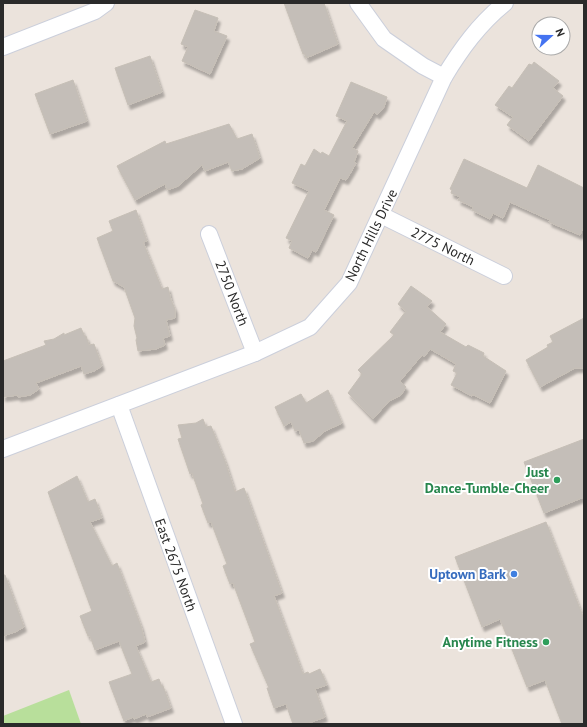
<svg xmlns="http://www.w3.org/2000/svg" width="587" height="727" font-family="'PT Sans',sans-serif">
<style>
.green{fill:#b8df9b}
.building{fill:#c4beb8;stroke:#c6bfb6;filter:url(#shadow)}
.lines{fill:none;stroke-linecap:round;stroke-linejoin:round}
.minor-casing{stroke:#cbcfdb;stroke-width:18}
.minor{stroke:#fff;stroke-width:16}
.leisure-dot{fill:#2e9e5b;stroke:#fff;stroke-width:1.5}
.shop-dot{fill:#3f7fe0;stroke:#fff;stroke-width:1.5}
.labels{text-anchor:middle;stroke-width:4;stroke-linejoin:round;paint-order:stroke}
.street-label{font-size:14px;fill:#2a2a2a;stroke:#fff}
.leisure-label{font-size:14px;font-weight:bold;fill:#27864d;stroke:#fff;text-anchor:end}
.shop-label{font-size:14px;font-weight:bold;fill:#366cbe;stroke:#fff;text-anchor:end}
</style>
<defs>
<filter id="shadow"><feDropShadow dx="2.5" dy="4.5" stdDeviation="1" flood-color="#0004"/></filter>
</defs>
<rect width="100%" height="100%" fill="#ebe3dc"/>
<polygon class="green" points="69,690 81,724 3,724 3,716"/>
<g class="building">
<polygon points="284,3 324,3 338,44 306,58 305,54 303,54"/>
<polygon points="195,10 218,18 214,31 227,36 210,74 182,61 188,47 181,44"/>
<polygon points="150,56 162,92 128,105 115,68"/>
<polygon points="534,62 559,81 553,88 563,96 529,141 507,125 513,117 495,105 509,86 512,88 529,64 532,65"/>
<polygon points="73,80 87,121 50,134 35,94"/>
<polygon points="351,82 387,97 384,107 377,115 374,112 352,148 358,151 354,162 356,163 351,172 346,180 340,178 324,210 334,215 316,252 312,250 308,258 289,248 292,241 286,238 309,191 292,183 301,164 305,166 314,149 321,154 322,152 329,156 347,121 336,116"/>
<polygon points="229,124 237,139 252,134 260,158 242,169 232,171 228,162 205,171 202,165 178,186 167,190 165,184 135,200 117,166 165,141 166,144"/>
<polygon points="464,159 527,188 538,165 584,188 584,225 580,235 549,222 550,220 510,202 503,218 493,213 490,219 472,210 473,207 458,200 460,197 451,193 452,190 450,189"/>
<polygon points="136,210 147,241 143,242 162,289 168,287 171,300 175,309 175,318 166,320 170,336 163,338 165,345 156,349 138,351 136,340 137,338 134,326 135,318 124,287 113,281 97,238 113,231 109,221"/>
<polygon points="411,286 432,301 427,307 446,324 440,332 466,347 468,345 484,353 483,356 506,371 490,403 472,394 472,396 451,385 457,373 453,371 456,364 430,349 424,357 422,355 400,381 406,387 401,395 389,401 373,419 348,393 362,374 358,370 394,335 390,332 406,311 398,304"/>
<polygon points="584,318 584,368 575,368 540,387 526,360 548,347 547,345 553,342 550,336"/>
<polygon points="81,328 85,337 86,336 89,345 94,344 102,366 94,371 84,374 81,366 36,383 39,389 30,395 18,397 18,395 3,397 3,361 46,345 44,341 54,339 64,333 64,335"/>
<polygon points="328,390 342,423 325,431 313,441 304,443 299,430 295,431 291,422 284,426 275,407 301,394 306,403"/>
<polygon points="203,419 206,427 211,426 225,461 235,492 244,488 282,593 274,596 303,674 308,672 309,674 320,669 327,685 315,689 325,717 306,724 293,724 286,704 274,708 267,688 269,688 250,644 255,642 251,631 233,583 230,584 223,566 227,564 211,522 208,523 201,505 203,504 192,473 190,474 178,439 182,438 178,425 196,423"/>
<polygon points="584,439 584,497 544,513 524,462"/>
<polygon points="77,476 88,502 95,499 102,518 90,522 112,566 117,563 141,626 145,642 136,646 151,682 159,679 162,687 163,686 171,708 147,717 146,714 134,719 133,717 124,721 109,682 132,674 119,641 95,650 90,636 88,636 80,616 92,611 48,492"/>
<polygon points="546,522 584,619 584,724 562,724 545,680 527,687 500,619 482,627 455,557"/>
<polygon points="3,575 5,575 24,627 15,632 3,636"/>
</g>
<g class="lines">
<g class="minor-casing">
<g id="minor">
<polyline points="358,3 384,39 423,66 444,77"/>
<polyline points="3,47 95,11 106,3"/>
<polyline points="381,215 504,276"/>
<polyline points="209,234 255,353"/>
<polyline points="119,405 234,724"/>
<path d="M 3,449 L 255,353 L 310,327 L 349,283 L 444,77 C 461,49 479,24 505,3"/>
</g>
</g>
<use href="#minor" class="minor"/>
</g>
<g class="leisure-dot">
<circle cx="557" cy="480" r="4"/>
<circle cx="546" cy="642" r="4"/>
</g>
<circle class="shop-dot" cx="514" cy="574" r="4"/>
<g class="labels">
<g class="street-label">
<text transform="translate(371 235) rotate(-64)" y="5">North Hills Drive</text>
<text transform="translate(443 246) rotate(26)" y="5">2775 North</text>
<text transform="translate(232 293) rotate(69)" y="5">2750 North</text>
<text transform="translate(176 565) rotate(70)" y="5">East 2675 North</text>
</g>
<g class="leisure-label">
<text x="549" y="477">Just<tspan x="549" dy="16">Dance-Tumble-Cheer</tspan></text>
<text x="538" y="647">Anytime Fitness</text>
</g>
<g class="shop-label">
<text x="506" y="579">Uptown Bark</text>
</g>
</g>
<rect width="587" height="727" fill="none" stroke="#2a2a2a" stroke-width="8"/>
<g transform="translate(551 36) rotate(69)"><circle r="19" fill="#ffffff" stroke="#aaaaaa"/>
<path d="M0-3L7 15L0 10L-7 15Z" fill="#4473f1"/>
<text y="-6" font-size="11" font-weight="bold" text-anchor="middle" fill="#2a2a2a">N</text>
</g>
</svg>
